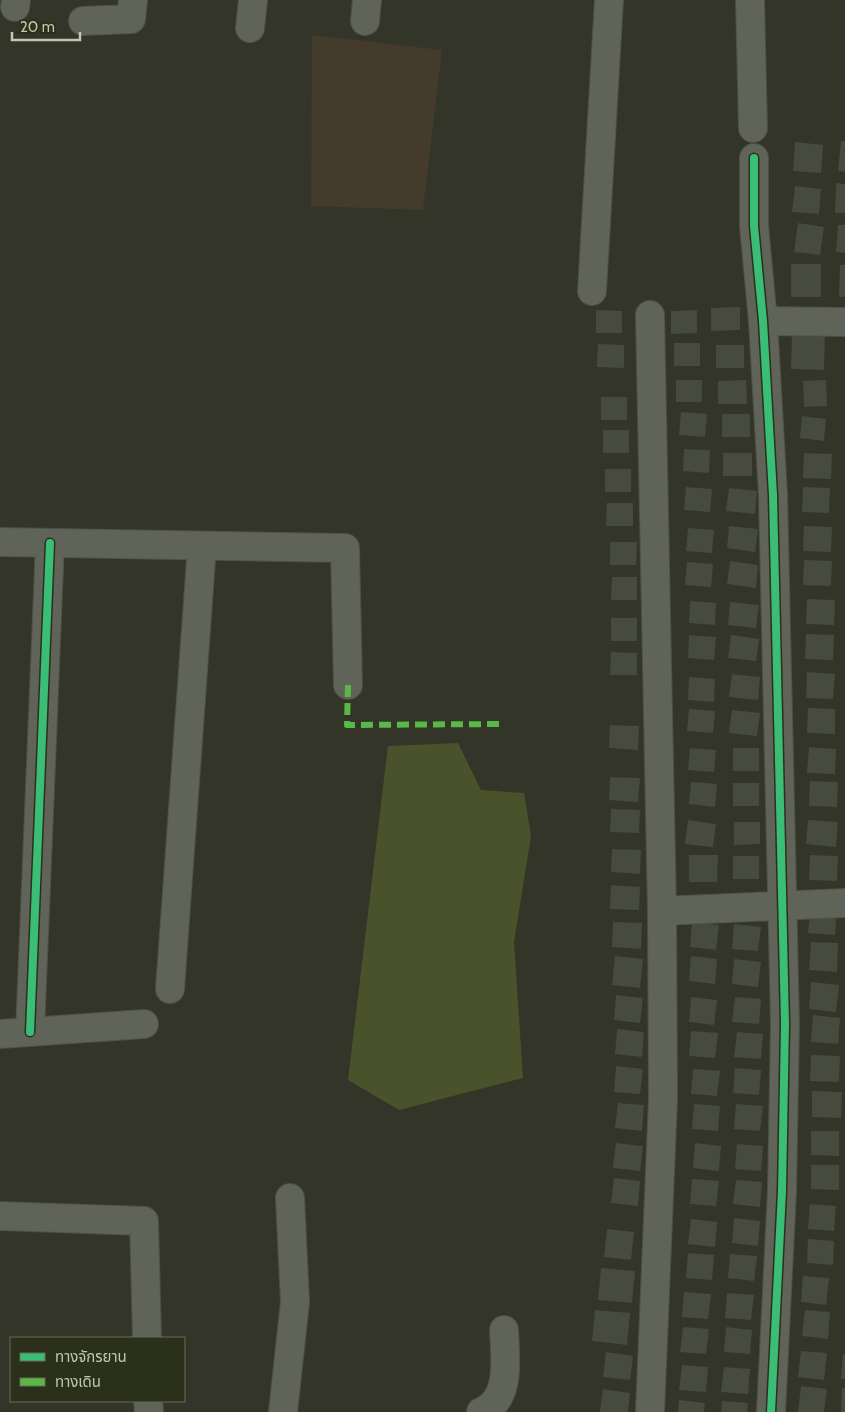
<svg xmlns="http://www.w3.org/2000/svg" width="845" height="1412" font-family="Cabin,'Noto Sans Thai',sans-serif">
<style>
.green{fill:#443b2c}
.water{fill:#49522b}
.building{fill:#474b3e}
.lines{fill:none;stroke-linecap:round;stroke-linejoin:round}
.minor-casing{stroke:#4d5046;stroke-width:30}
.minor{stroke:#606357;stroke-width:28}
.quiet{stroke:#58b947;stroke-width:6;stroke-dasharray:12 6;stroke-linecap:butt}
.cycleway-casing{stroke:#2b301b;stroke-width:11}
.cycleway{stroke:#3abd76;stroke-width:8}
</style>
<rect width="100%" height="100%" fill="#323528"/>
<polygon class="green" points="312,35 442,50 423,210 311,206"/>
<polygon class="water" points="458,743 481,790 524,793 531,836 514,942 523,1078 399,1110 348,1080 388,746"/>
<g class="building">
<polygon points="841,141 845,141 845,172 838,171"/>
<polygon points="795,142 823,145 821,173 793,171"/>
<polygon points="836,183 845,184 845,213 835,213"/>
<polygon points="795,186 821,189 819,214 792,212"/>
<polygon points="798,223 824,227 820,255 794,252"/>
<polygon points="838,225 845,225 845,253 836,252"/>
<rect x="791" y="264" width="30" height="33"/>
<polygon points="840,265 845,265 845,297 839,297"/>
<polygon points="740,307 740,330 711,331 711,308"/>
<polygon points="596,310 622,311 622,333 596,333"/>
<polygon points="697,310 697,333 671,334 671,311"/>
<polygon points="792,333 825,334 824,370 791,369"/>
<rect x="674" y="343" width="26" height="23"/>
<polygon points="598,344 624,345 624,368 597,367"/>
<rect x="716" y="345" width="28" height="23"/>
<rect x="676" y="380" width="26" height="22"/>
<polygon points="746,380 747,404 718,404 718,381"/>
<polygon points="826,380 827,406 804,407 803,381"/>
<rect x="601" y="397" width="26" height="23"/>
<polygon points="681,412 707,414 705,437 679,435"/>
<rect x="722" y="414" width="28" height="23"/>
<polygon points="802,416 826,419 824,441 800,438"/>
<rect x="603" y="430" width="26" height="23"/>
<polygon points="684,449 710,450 709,473 683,471"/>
<rect x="723" y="453" width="29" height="23"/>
<polygon points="804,453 832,454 831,479 803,478"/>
<rect x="605" y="469" width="26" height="23"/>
<polygon points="686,487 712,489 710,512 684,510"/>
<polygon points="803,487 830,488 829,513 802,512"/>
<polygon points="729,488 757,491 755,514 726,511"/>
<polygon points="607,503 633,503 633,526 606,526"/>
<polygon points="729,526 758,529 755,552 727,548"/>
<polygon points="804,526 832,527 831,552 803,551"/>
<polygon points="688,528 714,530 712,553 686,551"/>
<polygon points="610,542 637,542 636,565 610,565"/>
<polygon points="804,560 832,561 831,586 803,585"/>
<polygon points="730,561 758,565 756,588 727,584"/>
<polygon points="687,562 713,564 711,587 685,585"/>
<polygon points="612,577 637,577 637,600 611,600"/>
<polygon points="807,599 835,600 834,625 806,624"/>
<polygon points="690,601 716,603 715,625 689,623"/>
<polygon points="730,602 759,605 756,628 728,625"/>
<rect x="611" y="618" width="26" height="23"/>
<polygon points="806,634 834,635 833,660 805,659"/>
<polygon points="689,635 716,637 714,660 688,658"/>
<polygon points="731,635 759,639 756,661 728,658"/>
<polygon points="611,652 637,653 637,675 610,675"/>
<polygon points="807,672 835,674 833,699 806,698"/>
<polygon points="732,674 760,677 758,700 729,697"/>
<polygon points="689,677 715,679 714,702 688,700"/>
<polygon points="808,708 835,709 835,734 807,733"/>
<polygon points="689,709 715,711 713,733 687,731"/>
<polygon points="732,710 760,713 757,736 729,733"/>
<polygon points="610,725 639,726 638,750 609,748"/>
<polygon points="809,747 836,749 835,774 807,773"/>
<polygon points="690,748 716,750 714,772 688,770"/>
<rect x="733" y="748" width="26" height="23"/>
<polygon points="610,777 640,778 638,802 609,800"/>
<polygon points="810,781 838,782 837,807 809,806"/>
<polygon points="691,782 717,784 715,807 689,804"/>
<rect x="733" y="783" width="26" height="23"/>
<polygon points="611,809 640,810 639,833 610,832"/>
<polygon points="688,820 716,824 713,847 685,844"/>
<polygon points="808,820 838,822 836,847 806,844"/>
<polygon points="734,822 760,822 760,844 734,845"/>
<polygon points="612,849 641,850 640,874 611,872"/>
<polygon points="689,855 718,855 717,882 689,882"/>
<polygon points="810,855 838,856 837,881 809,880"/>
<rect x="733" y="856" width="26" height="23"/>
<polygon points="611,885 640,887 639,910 610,909"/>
<polygon points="811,908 837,910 835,935 808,933"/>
<polygon points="613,922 642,923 641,949 612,947"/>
<polygon points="692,922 719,925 716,950 690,947"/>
<polygon points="734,924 761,927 758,951 732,949"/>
<polygon points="811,942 838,943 837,972 809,970"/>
<polygon points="615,956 643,959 640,988 612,985"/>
<polygon points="691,956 717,959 715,984 689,981"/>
<polygon points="734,959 761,962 758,987 732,984"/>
<polygon points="811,982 839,985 836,1012 809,1009"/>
<polygon points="616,995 643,998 640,1023 614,1020"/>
<polygon points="691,997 717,1000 714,1025 689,1022"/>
<polygon points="735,997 761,999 759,1024 732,1022"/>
<polygon points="813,1015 840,1018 838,1044 811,1042"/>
<polygon points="617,1029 644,1032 642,1057 615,1054"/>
<polygon points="691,1031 718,1033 715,1058 689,1056"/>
<polygon points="737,1032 763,1034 761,1059 734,1057"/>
<polygon points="811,1055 840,1056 839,1082 810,1081"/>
<polygon points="616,1066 643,1069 640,1094 614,1092"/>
<polygon points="735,1068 761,1070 759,1095 733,1093"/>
<polygon points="693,1069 720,1071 717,1096 691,1094"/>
<polygon points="812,1091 842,1092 841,1118 812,1117"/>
<polygon points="618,1103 644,1105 642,1131 615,1128"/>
<polygon points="694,1104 720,1106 718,1131 692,1129"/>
<polygon points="736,1104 763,1106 760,1131 734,1129"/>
<polygon points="811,1131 839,1131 839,1156 811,1155"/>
<polygon points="616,1143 643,1146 640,1171 613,1168"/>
<polygon points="695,1143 721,1146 719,1171 693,1168"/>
<polygon points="737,1144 763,1146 761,1171 735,1169"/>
<polygon points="811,1165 839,1165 839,1190 811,1189"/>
<polygon points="614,1178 640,1181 638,1206 611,1203"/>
<polygon points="692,1179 719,1181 716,1206 690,1204"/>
<polygon points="736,1180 762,1182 760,1207 733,1204"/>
<polygon points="810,1204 836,1206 834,1231 808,1229"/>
<polygon points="734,1218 760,1221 758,1246 732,1243"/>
<polygon points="691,1219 717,1222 715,1247 688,1244"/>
<polygon points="607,1229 634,1232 631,1260 604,1257"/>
<polygon points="808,1239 834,1241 833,1265 807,1263"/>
<polygon points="688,1253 714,1255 712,1280 686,1278"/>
<polygon points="730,1254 757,1256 754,1281 728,1278"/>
<polygon points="601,1268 635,1271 632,1303 598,1300"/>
<polygon points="803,1276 829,1278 826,1305 801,1302"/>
<polygon points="684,1292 711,1294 708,1319 682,1317"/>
<polygon points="727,1293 754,1295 751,1320 725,1318"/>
<polygon points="595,1310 630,1313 627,1345 592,1341"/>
<polygon points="805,1310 830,1312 828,1339 802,1336"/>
<polygon points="683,1327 709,1329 706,1354 680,1352"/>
<polygon points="726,1327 752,1330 750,1354 724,1352"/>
<polygon points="801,1351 827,1353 824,1380 798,1377"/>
<polygon points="606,1352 633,1356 630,1380 603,1377"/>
<polygon points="843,1354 845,1354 845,1379 841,1379"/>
<polygon points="682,1365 708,1367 706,1392 679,1390"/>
<polygon points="724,1367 750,1369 748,1394 721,1392"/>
<polygon points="801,1386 827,1389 824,1412 798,1412"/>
<polygon points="842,1388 845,1388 845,1412 841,1412"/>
<polygon points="603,1389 630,1393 628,1412 600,1412"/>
<polygon points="679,1400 705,1403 704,1412 678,1412"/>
<polygon points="722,1401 748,1403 747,1412 721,1412"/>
</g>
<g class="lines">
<g class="minor-casing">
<g id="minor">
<polyline points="750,0 753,128"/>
<polyline points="15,7 16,0"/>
<polyline points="83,21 131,19 133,0"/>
<polyline points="365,21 367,0"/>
<polyline points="250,28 253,0"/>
<polyline points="754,158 754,226 763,321 773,495 785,1024 782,1191 771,1412"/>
<polyline points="592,291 609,0"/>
<polyline points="763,321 845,322"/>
<polyline points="0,542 345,548 348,685"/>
<polyline points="662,911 845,903"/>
<polyline points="170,989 202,546"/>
<polyline points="30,1032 50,543"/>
<polyline points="0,1034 144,1024"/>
<polyline points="0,1216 144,1221 147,1338"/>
<polyline points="148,1401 149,1412"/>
<polyline points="283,1412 295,1302 290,1198"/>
<path d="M 481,1412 C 512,1400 505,1357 504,1330"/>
<polyline points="650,1412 663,1099 662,911 650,315"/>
</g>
</g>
<use href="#minor" class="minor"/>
<polyline class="quiet" points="348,685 347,725 503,724"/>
<g class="cycleway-casing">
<g id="cycleway">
<polyline points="754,158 754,226 763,321 773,495 785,1024 782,1191 771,1412"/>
<polyline points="30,1032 50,543"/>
</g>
</g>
<use href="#cycleway" class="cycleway"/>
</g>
<rect x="10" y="1337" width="175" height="65" fill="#2b301b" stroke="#676c57"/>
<rect x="20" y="1353" width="25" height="8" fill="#3abd76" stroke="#676c57"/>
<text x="55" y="1362" font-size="15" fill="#c1c7b1">ทางจักรยาน</text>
<rect x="20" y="1378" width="25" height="8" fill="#58b947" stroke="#676c57"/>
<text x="55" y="1387" font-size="15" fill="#c1c7b1">ทางเดิน</text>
<path d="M12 32v8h68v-8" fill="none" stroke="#c1c7b1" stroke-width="2.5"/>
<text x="20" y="32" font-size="15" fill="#c1c7b1" stroke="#2b301b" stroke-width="4" paint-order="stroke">20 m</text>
</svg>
